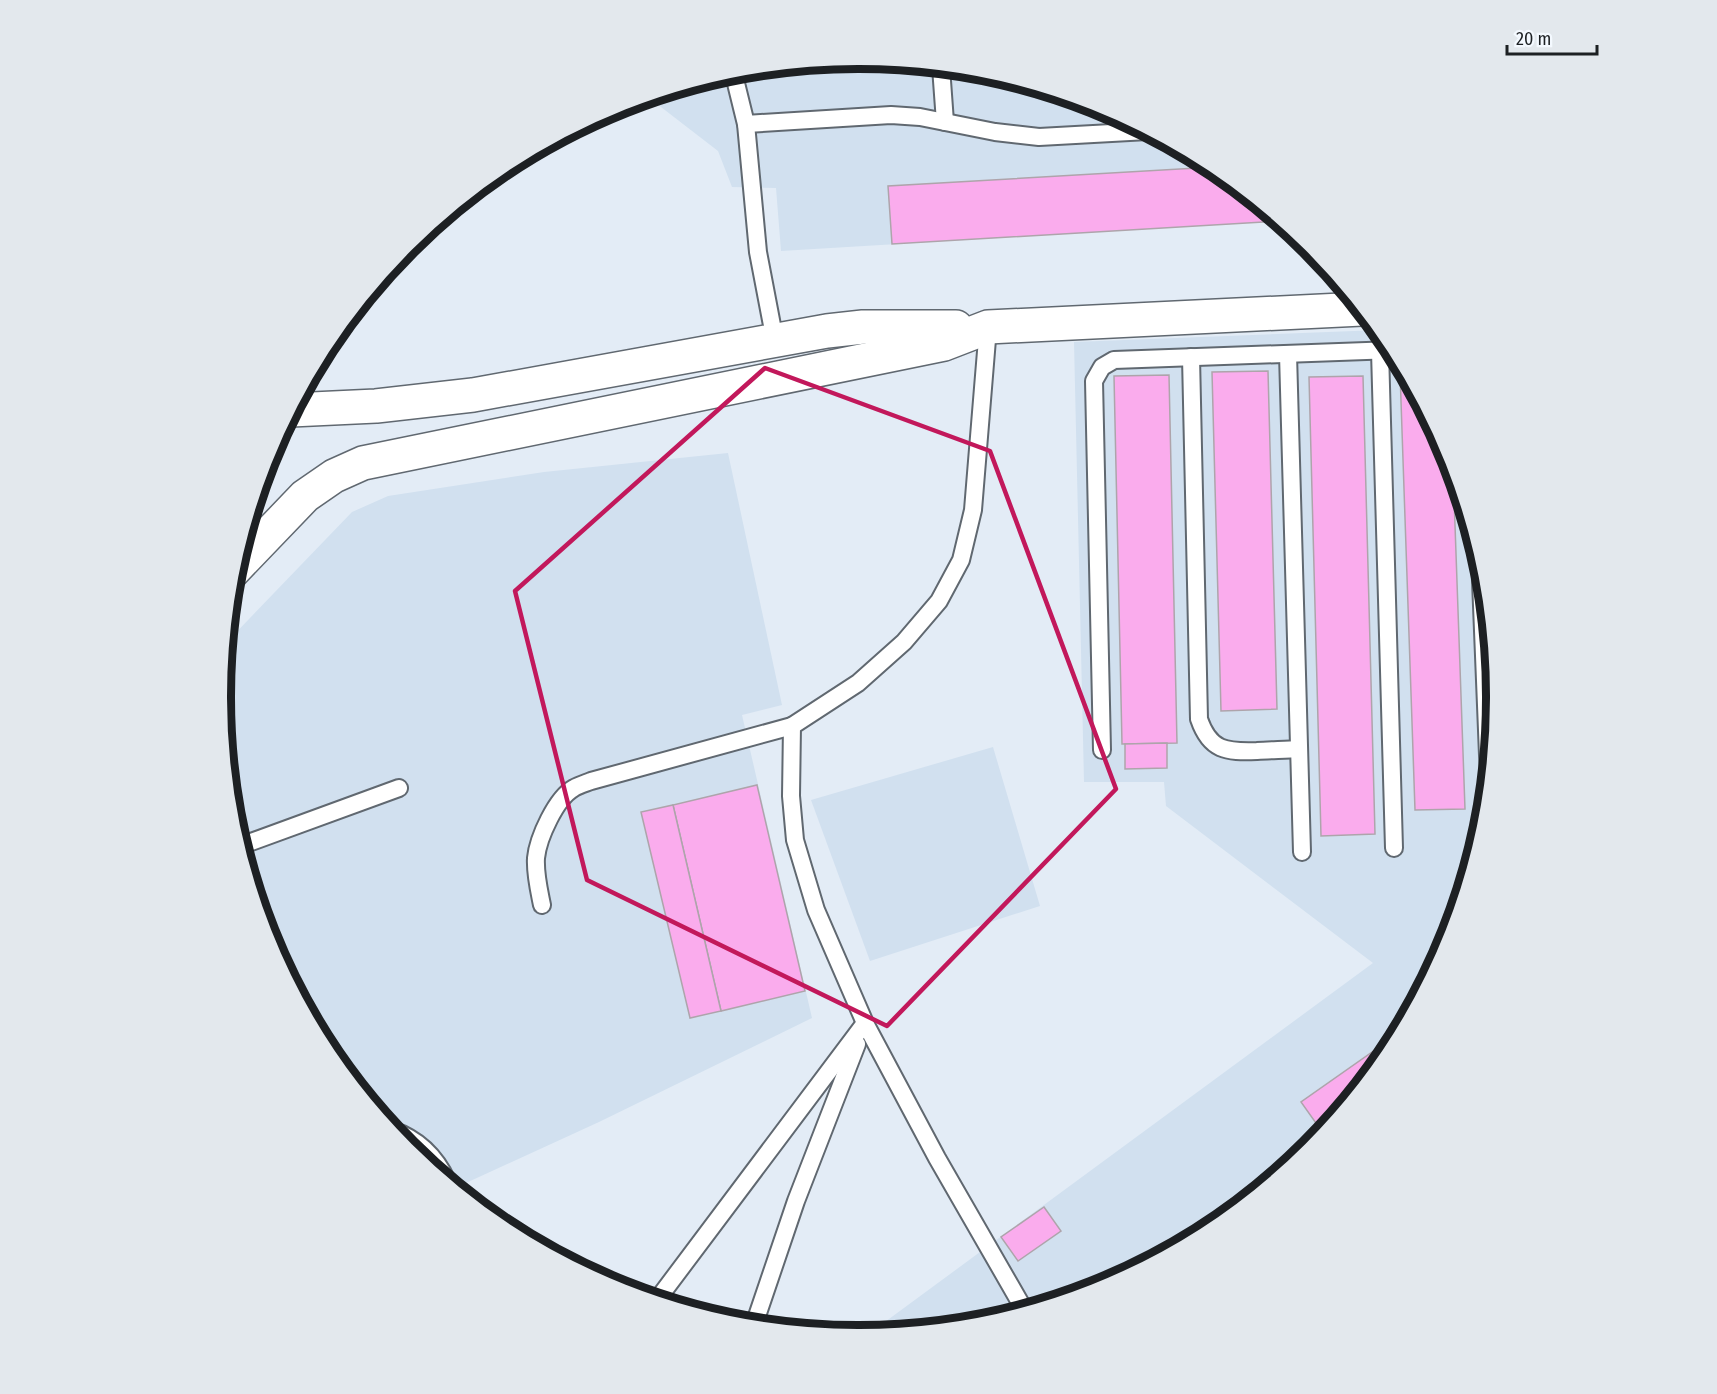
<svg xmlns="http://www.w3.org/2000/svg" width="1717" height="1394" font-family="'Fira Sans Condensed',sans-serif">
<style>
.built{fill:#d1e0ef}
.building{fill:#faaced;stroke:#aea4ab;stroke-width:1.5}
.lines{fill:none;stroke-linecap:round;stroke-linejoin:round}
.lane-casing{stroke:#606870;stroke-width:20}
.street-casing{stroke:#606870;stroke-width:36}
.lane{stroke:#fff;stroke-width:16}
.street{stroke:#fff;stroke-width:33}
.marked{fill:none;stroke:#c2185b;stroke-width:4.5;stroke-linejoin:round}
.rim{fill:none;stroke:#1d2023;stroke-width:8}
</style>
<rect width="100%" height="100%" fill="#e3ecf6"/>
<g class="built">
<polygon points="859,59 983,71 1103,107 1214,166 1280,221 781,251 776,188 732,187 718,151 648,97 734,71"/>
<polygon points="1380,330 1390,343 1449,453 1485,573 1497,697 1485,822 1448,942 1389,1052 1310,1149 1213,1228 1103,1287 983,1323 877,1334 874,1330 1373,963 1166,806 1164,782 1084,782 1074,342"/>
<polygon points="728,453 782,705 742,715 812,1018 599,1122 455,1188 407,1148 327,1051 268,941 232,821 220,697 225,644 352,512 388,496 544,472"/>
<polygon points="993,747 1040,906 870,961 811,800"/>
</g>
<g class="building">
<polygon points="824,62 824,65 769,68 769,67"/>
<polygon points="1214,167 1280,221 892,244 888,186"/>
<polygon points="1268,371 1277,709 1221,711 1212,372"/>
<polygon points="1400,372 1405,372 1449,453 1453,468 1465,809 1415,810"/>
<polygon points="1169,375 1177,743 1122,744 1114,376"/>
<polygon points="1363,376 1375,834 1321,836 1309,377"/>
<polygon points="1167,743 1167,768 1125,769 1125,744"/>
<polygon points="757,785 805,991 721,1011 673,805"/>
<polygon points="673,805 721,1011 690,1018 641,812"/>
<polygon points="1395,1036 1396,1039 1389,1052 1323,1133 1301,1102"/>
<polygon points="1044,1207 1061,1231 1018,1261 1001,1237"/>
</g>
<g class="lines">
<g class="lane-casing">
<g id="lane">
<polyline points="941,67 945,122"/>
<polyline points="733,71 746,124 758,252 775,341"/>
<polyline points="746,124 891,115 920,117 995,132 1039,137 1148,131"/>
<polyline points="988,327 973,510 961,560 939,601 904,642 858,683 792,726 791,796 795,840 816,910 865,1023 937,1158 1025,1311"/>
<polyline points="1380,351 1394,848"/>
<polyline points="1288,354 1302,852"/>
<path d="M 1191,357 L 1199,719 C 1210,751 1226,752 1257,751 C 1271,750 1285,750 1299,749"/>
<polyline points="1480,556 1489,780"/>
<polyline points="1102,750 1094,381 1102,367 1114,360 1394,350"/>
<polyline points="240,846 399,788"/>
<path d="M 542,905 C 539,890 535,874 536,858 C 538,838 556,798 574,788 C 579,785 586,783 591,781 L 792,726"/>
<path d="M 392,1130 C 418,1139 436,1157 447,1181"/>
<polyline points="657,1300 865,1023"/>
<polyline points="754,1325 796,1201 857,1044"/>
</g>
</g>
<g class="street-casing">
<g id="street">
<polyline points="291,410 376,406 473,395 827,331 863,327 956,327"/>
<polyline points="232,572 305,496 334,476 363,463 944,344 988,327 1362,309"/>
</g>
</g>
<use href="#lane" class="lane"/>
<use href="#street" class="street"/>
</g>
<path class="marked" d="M 765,368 L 990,451 L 1116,789 L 887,1026 L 587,880 L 515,591 Z"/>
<path d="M0 0H1717V1394H0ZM858 69H859A627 627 0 0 1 1486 696V698A627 627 0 0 1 859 1325H858A627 627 0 0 1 231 698V696A627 627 0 0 1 858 69Z" fill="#e3e8ed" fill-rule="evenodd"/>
<path class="rim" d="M858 69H859A627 627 0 0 1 1486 696V698A627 627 0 0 1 859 1325H858A627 627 0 0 1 231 698V696A627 627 0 0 1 858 69Z"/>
<path d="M1507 45v9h90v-9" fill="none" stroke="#1d2023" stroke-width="3"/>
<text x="1516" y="45" font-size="18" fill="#1d2023" stroke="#f4f9ff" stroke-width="4.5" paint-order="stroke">20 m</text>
</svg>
